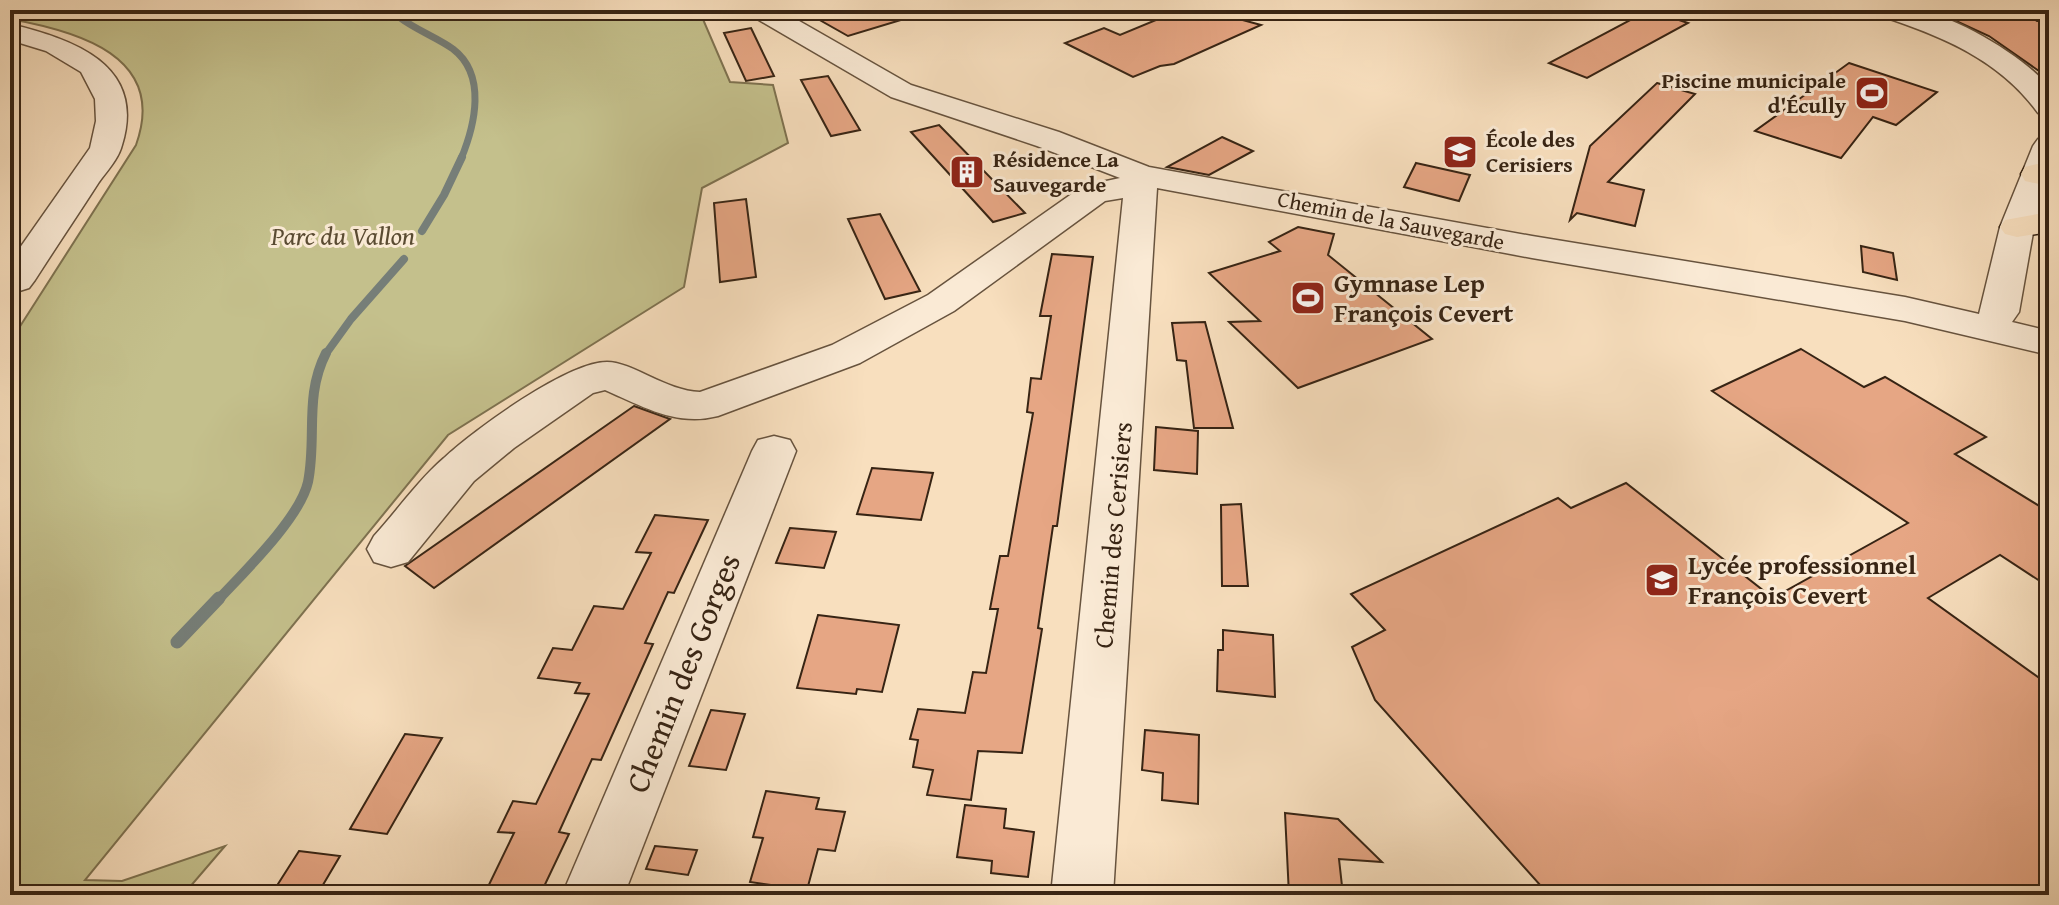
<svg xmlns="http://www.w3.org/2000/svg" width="2059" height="905" font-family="'Gentium Book Plus',serif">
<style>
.green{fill:#c4c08c;stroke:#7e7250;stroke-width:2}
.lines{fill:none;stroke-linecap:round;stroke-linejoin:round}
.stream-far3{stroke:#767e78;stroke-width:7}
.stream-far2{stroke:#767e78;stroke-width:8}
.stream-far1{stroke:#767e78;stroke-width:10}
.stream{stroke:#767e78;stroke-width:13}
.building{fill:#e6a684;stroke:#372414;stroke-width:2}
.minor-casing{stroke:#67533e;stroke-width:3}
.highway-casing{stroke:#372414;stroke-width:3}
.minor{fill:#faead5;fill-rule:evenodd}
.highway{fill:#f8dfbe;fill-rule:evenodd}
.labels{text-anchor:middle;stroke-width:6;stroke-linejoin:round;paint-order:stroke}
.far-poi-label{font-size:22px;font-weight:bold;fill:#372414;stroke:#faead5;text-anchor:start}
.far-street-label{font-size:22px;fill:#372414;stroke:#faead5}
.park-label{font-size:26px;font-style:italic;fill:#5a4b32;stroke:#faead5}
.poi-label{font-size:26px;font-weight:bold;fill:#372414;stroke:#faead5;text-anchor:start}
.street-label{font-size:26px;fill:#372414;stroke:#faead5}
.near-street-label{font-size:32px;fill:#372414;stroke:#faead5}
</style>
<rect width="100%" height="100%" fill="#f8dfbe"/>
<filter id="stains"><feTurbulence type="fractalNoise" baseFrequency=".0025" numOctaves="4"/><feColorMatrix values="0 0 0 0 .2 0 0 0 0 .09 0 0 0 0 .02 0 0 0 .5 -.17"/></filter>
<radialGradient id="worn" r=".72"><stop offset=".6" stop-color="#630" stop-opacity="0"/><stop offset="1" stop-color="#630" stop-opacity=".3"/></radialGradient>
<path class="green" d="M 10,10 L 699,10 L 730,82 L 773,85 L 788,143 L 702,188 L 684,287 L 448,435 L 85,880 L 122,881 L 225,846 L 183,895 L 10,895 L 10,342 L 136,145 C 168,56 77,31 10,19 Z"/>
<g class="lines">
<path class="stream-far3" d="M 399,17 C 416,30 436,37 453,49 C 487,75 475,125 461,159"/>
<g class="stream-far2">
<polyline points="422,231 444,195 462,157"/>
<polyline points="325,355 351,319 404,259"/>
</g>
<path class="stream-far1" d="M 218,600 C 243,573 300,518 308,482 C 317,437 304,396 326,353"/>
<polyline class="stream" points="177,642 219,598"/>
</g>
<g class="building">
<polygon points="802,10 913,10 914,16 848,36"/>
<polygon points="1180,10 1206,10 1261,25 1174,64 1160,66 1133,77 1065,43 1104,28 1120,35"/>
<polygon points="1649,10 1688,23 1587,78 1549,63"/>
<polygon points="1932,10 2021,10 2037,21 2049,21 2049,78 1989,36"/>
<polygon points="751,28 774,76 746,81 724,33"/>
<polygon points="1849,63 1937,92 1896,125 1873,117 1841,158 1755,131"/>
<polygon points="828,76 860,130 831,136 801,80"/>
<polygon points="1657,83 1695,94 1608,182 1644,190 1635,226 1577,213 1570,220 1590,146"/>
<polygon points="939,125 1025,213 993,222 911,132"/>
<polygon points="1222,137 1253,151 1209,175 1167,167"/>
<polygon points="1416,163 1470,175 1459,201 1404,187"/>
<polygon points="746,199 756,277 720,282 714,203"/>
<polygon points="880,214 895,243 920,291 885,299 848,219"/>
<polygon points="1298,227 1334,234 1328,255 1432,339 1298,388 1229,322 1260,321 1209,273 1280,251 1269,242"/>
<polygon points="1861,246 1893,253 1897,280 1863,272"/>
<polygon points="1052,254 1093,257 1057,526 1053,526 1038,628 1042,629 1022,753 978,751 971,800 927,795 933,770 913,767 918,740 910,739 918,709 965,713 973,672 986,673 998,609 990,609 1000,556 1008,556 1033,413 1027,412 1031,378 1041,379 1051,316 1040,316"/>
<polygon points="1205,322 1233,428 1194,428 1186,361 1177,360 1172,323"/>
<polygon points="1801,349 1864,387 1885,377 1986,437 1955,454 2049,512 2049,587 2000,555 1928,598 2049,685 2049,895 1549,895 1375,700 1352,647 1385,630 1351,594 1558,498 1571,508 1626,483 1773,598 1908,523 1712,391"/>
<polygon points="634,406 670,419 434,588 405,566"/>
<polygon points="1156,427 1198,431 1197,474 1154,470"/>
<polygon points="872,468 933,473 921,520 857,514"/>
<polygon points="1241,504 1248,586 1222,586 1221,505"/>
<polygon points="655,515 708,520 674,593 668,592 645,643 653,644 601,760 592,759 559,832 569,834 540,895 484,895 514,833 498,832 513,801 536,804 589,694 575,693 580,683 538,678 553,648 572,650 594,606 623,609 651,553 636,552"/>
<polygon points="790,528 836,532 824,568 776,563"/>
<polygon points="818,615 899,625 882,692 857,689 856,694 797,688"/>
<polygon points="1223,630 1273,635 1275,697 1217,691 1218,650 1223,650"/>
<polygon points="711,710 745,714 726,770 689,766"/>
<polygon points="1145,730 1199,735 1198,804 1162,800 1163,773 1142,770"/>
<polygon points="405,734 442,738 387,834 350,829"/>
<polygon points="766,791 819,798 816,809 845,812 835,851 818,849 807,890 750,882 763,838 753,837"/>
<polygon points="965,805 1006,809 1004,828 1034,832 1028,877 991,873 992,861 957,857"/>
<polygon points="1285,813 1338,819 1382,862 1339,859 1343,895 1289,895"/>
<polygon points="655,846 697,850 688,875 646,869"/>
<polygon points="299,851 340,856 317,895 271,895"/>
</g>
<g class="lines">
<g class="minor-casing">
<g id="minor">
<path d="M 748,10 L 780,10 L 911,85 L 1059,132 L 1149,167 L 1532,236 L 1905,297 L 1979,314 L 2000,227 L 2033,146 L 2038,139 L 2049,137 L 2049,188 L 2034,227 L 2019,312 L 2012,322 L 2049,331 L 2049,355 L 1905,321 L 1532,258 L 1157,188 L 1113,895 L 1051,895 L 1123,198 L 1105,201 L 954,311 L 860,363 L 718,416 C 676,427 642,406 605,390 L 593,393 L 514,448 L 474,481 L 408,562 L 391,567 L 374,562 L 367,549 L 374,536 C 397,511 418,480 444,458 C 474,430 567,362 607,362 C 633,362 666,391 700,392 L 832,345 L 928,295 L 1083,186 L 1120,178 L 1037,146 L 891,97 L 752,16 Z"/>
<path d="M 1877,10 C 1889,10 1902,9 1915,10 C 1953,14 2025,57 2049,87 L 2049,116 L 2038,113 C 2000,60 1942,36 1881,16 Z"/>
<path d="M 10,24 C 72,39 147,64 122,145 C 119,158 107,171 99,182 C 78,215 56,247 35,280 L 29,288 L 10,294 L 10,262 L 90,148 L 96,121 L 95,99 L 81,72 L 46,51 L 10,40 Z"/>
<polygon points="774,436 790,440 796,451 624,895 562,895 752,451 758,440"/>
</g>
</g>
<g class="highway-casing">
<g id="highway">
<polygon points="2037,164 2049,166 2049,186 2025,181 2021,174 2025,167"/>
<polygon points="2049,212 2049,232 2017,237 2005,234 2000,227 2005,220"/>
</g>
</g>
<use href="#minor" class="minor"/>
<use href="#highway" class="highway"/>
</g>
<defs>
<g id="stadium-square" transform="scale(1.8)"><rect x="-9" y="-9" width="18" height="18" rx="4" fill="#8f2418" stroke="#faead5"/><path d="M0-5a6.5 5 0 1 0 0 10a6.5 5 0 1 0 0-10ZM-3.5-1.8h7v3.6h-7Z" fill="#fff"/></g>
<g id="school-square" transform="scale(1.8)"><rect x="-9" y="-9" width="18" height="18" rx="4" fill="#8f2418" stroke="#faead5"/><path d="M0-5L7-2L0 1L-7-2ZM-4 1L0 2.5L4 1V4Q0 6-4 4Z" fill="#fff"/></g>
<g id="building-square" transform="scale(1.8)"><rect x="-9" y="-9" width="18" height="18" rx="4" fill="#8f2418" stroke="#faead5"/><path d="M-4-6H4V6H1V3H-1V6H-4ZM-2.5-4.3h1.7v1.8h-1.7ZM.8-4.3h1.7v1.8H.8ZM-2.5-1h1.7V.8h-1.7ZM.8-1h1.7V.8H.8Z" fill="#fff"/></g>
</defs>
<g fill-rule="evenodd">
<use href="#stadium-square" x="1872" y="93"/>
<use href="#school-square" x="1460" y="152"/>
<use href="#building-square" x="967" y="172"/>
<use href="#stadium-square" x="1308" y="298"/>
<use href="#school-square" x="1662" y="580"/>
</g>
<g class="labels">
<g class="far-poi-label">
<text x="1846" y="88" text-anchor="end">Piscine municipale<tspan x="1846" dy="25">d'Écully</tspan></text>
<text x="1486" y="147">École des<tspan x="1486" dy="25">Cerisiers</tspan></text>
<text x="993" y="167">Résidence La<tspan x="993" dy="25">Sauvegarde</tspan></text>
</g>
<g class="far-street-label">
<text transform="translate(1391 220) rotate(11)" y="8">Chemin de la Sauvegarde</text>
</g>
<g class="park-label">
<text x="343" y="245">Parc du Vallon</text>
</g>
<g class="poi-label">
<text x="1334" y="292">Gymnase Lep<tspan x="1334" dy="30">François Cevert</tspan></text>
<text x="1688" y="574">Lycée professionnel<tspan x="1688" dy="30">François Cevert</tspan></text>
</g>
<g class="street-label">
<text transform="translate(1113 535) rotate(-85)" y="9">Chemin des Cerisiers</text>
</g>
<g class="near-street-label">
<text transform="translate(683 673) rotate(-68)" y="11">Chemin des Gorges</text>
</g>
</g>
<rect width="2059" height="905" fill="none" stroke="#f8dfbe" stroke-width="40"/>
<rect x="12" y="12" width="2035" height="881" fill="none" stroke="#372414" stroke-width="4"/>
<rect x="20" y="20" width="2019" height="865" fill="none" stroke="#372414" stroke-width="2"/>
<rect width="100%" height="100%" filter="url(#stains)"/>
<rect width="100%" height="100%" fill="url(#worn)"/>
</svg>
